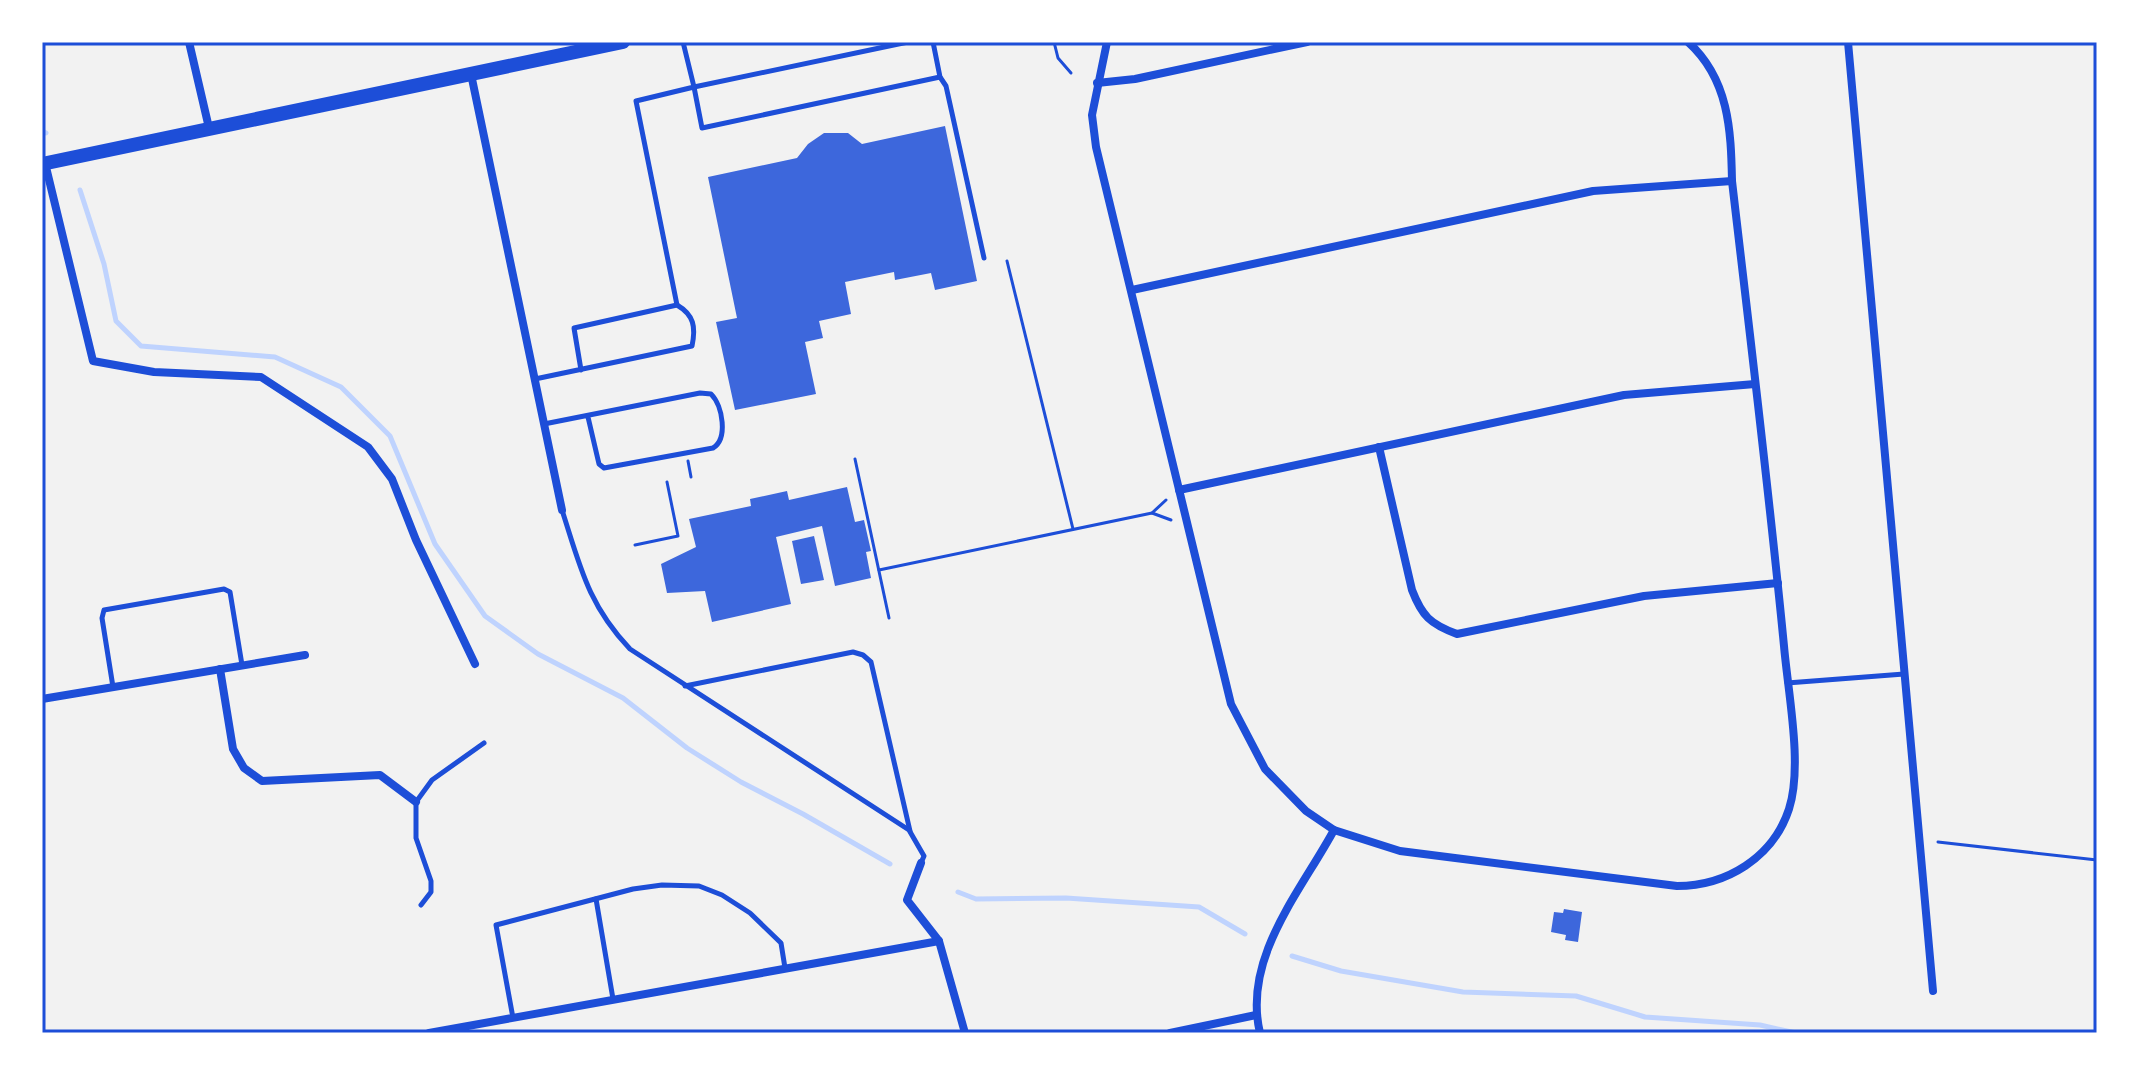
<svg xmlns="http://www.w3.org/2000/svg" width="2139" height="1075" font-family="Montserrat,sans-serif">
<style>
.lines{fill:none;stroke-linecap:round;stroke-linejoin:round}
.stream{stroke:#bfd3fe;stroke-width:5}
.building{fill:#3d67dc}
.path{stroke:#1d4ed8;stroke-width:3}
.service{stroke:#1d4ed8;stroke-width:5}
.minor{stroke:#1d4ed8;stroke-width:8}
.secondary{stroke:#1d4ed8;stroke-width:14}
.neatline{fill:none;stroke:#1d4ed8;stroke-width:3}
</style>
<rect width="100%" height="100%" fill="#f2f2f2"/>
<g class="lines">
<g class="stream">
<polyline points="42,131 46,133"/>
<polyline points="80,190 104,264 116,321 141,346 275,357 341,387 390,436 435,544 485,616 538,654 623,698 687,748 741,782 803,814 890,864"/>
<polyline points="958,892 976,899 1066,898 1199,907 1245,934"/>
<polyline points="1292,956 1341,971 1463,992 1576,996 1645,1017 1760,1025 1796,1033"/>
</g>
</g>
<g class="building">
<polygon points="945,126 977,281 935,290 931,273 895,280 894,272 845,282 851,314 819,321 823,338 805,342 816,394 735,410 716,322 737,318 708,177 797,158 808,144 824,133 848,133 862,144"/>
<polygon points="847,487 855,522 864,520 871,551 866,552 871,578 835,586 822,526 776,537 791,604 712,622 705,591 667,593 661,564 696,547 689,519 751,506 750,499 787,491 789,500"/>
<polygon points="814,536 824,580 801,584 792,541"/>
<polygon points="1564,909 1582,912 1578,942 1565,940 1566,935 1551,932 1554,912 1563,913"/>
</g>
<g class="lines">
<g class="path">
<polyline points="1054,42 1058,58 1071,73"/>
<polyline points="1007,261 1073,529"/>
<polyline points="855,459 889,618"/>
<polyline points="688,461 691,477"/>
<polyline points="1152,513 1171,520"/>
<polyline points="635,545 678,536 667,482"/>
<polyline points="879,570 1152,513 1166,500"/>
<polyline points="1938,842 2097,860"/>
</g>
<g class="service">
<polyline points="908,42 694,87 702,128 940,77"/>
<polyline points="933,42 940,77 946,86 984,258"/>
<polyline points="677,305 636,101 694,87 683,42"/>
<path d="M 535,379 L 692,346 C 696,327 694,315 677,305 L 574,328 L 581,370"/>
<path d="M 544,424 L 700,393 L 711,394 C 723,406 728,439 713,448 L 604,468 L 599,464 L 588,417"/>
<path d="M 562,510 C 580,566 588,605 630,649 L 909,830 L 924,856 L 921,863"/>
<polyline points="1787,683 1904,674"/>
<polyline points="685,686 853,652 863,655 871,662 910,831"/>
<polyline points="113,687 102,618 104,610 224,589 230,592 242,665"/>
<polyline points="596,899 613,999"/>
<polyline points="421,905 431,892 431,881 416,838 416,802 432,780 484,743"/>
<polyline points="513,1018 496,925 633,889 662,885 699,886 722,895 750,913 781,943 785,968"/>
</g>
<g class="minor">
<polyline points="189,42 209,128"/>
<path d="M 1107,42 L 1092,115 L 1096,147 L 1231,704 L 1265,769 L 1306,811 L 1334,830 L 1400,851 L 1677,886 C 1726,886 1773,858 1789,809 C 1803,766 1788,693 1784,646 C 1769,491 1750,336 1732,181 C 1731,130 1729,79 1688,42"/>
<polyline points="1848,42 1933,991"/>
<polyline points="471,74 562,510"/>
<polyline points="1097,83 1135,79 1307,42"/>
<polyline points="45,163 93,361 154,372 261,377 368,447 392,479 416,540 475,664"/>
<polyline points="1132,290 1593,191 1732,181"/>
<path d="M 1379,447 L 1412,590 C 1422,616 1430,624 1457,634 L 1644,596 L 1778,583"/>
<polyline points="1179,490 1624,395 1755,384"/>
<polyline points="220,669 233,749 244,768 262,781 380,775 416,802"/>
<polyline points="42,699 305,655"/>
<polyline points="921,863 907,900 939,941 965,1033"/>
<polyline points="429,1033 939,941"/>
<polyline points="1170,1033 1256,1015"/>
<path d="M 1260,1033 C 1242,958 1301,891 1334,830"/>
</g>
<polyline class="secondary" points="42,164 623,42"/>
</g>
<rect width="2139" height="1075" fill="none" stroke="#ffffff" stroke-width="88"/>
<rect x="44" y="44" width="2051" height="987" class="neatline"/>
</svg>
